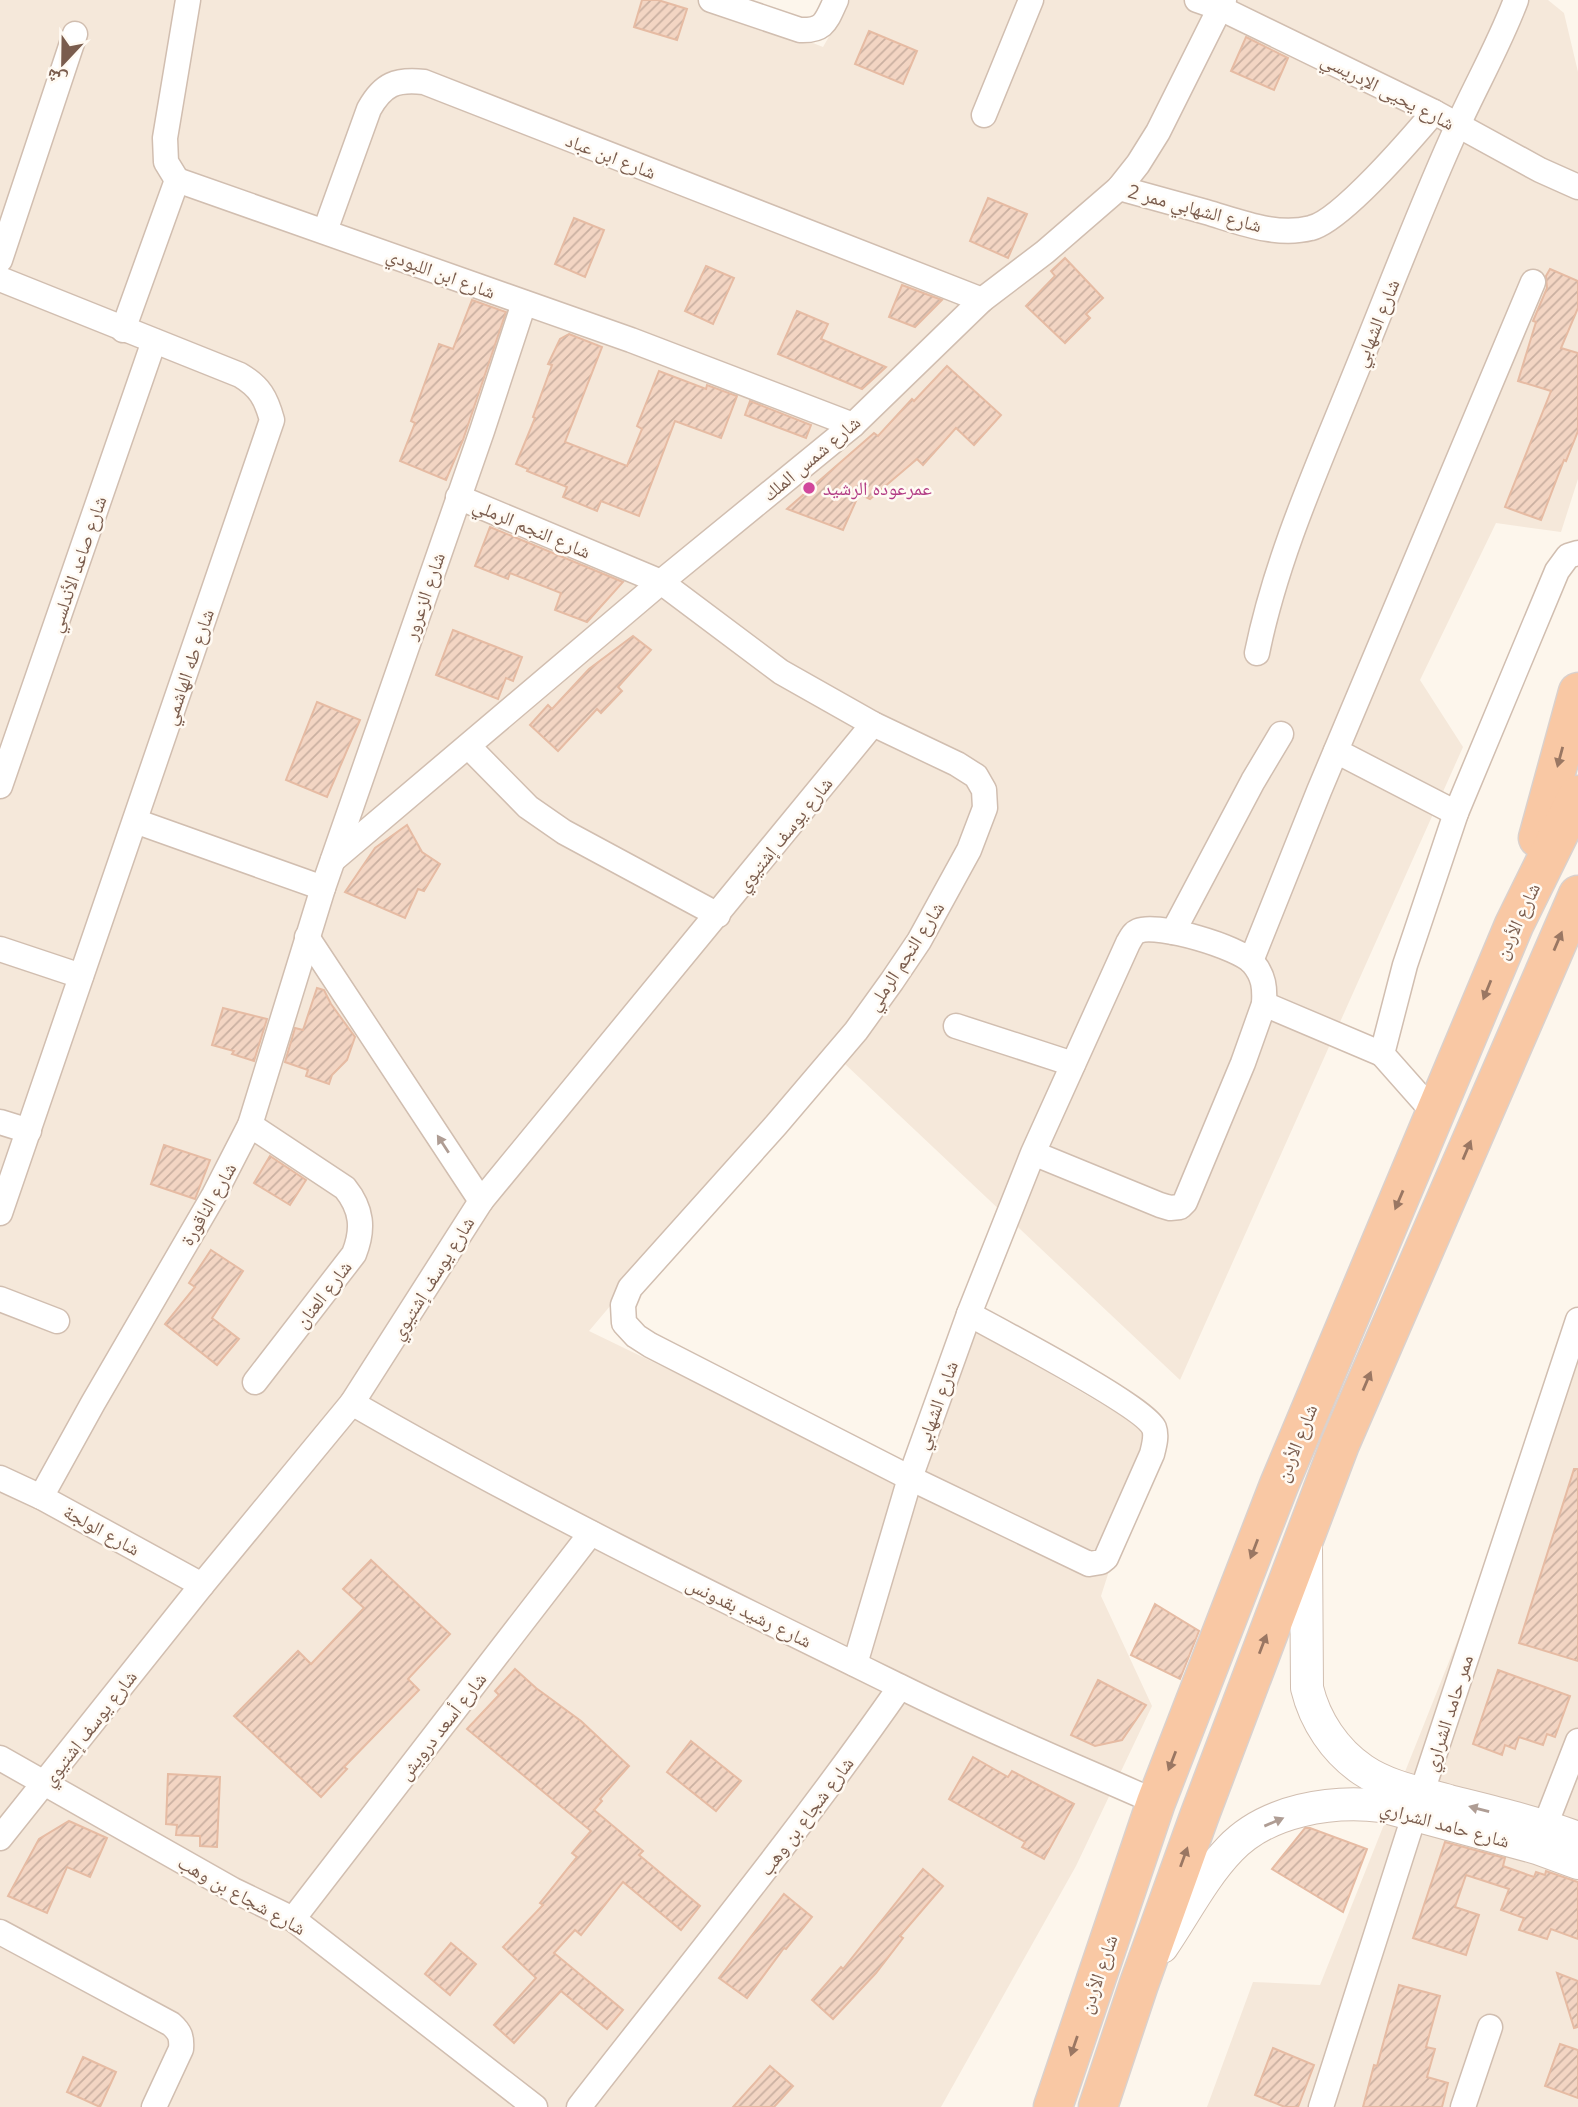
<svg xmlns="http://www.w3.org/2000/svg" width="1578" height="2107" font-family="'Open Sans','Noto Naskh Arabic',sans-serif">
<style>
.residential{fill:#f5e8da}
.building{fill:url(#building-hatch);stroke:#e6bba3;stroke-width:2}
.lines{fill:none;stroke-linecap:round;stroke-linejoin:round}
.minor-casing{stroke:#d1beb0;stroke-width:27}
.tertiary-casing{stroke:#d1beb0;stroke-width:34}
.trunk-casing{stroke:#dad1cd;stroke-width:41}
.minor{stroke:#fff;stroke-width:24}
.tertiary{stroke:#fff;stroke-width:32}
.trunk{stroke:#f9c8a4;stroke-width:38}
.oneway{fill:#9a7763}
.oneway2{fill:#af9d94}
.hotel-dot{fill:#d1479c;stroke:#fffaf3;stroke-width:2.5}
.labels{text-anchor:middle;stroke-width:5;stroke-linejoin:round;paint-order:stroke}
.street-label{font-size:19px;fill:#7a5c4d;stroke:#fffaf3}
.hotel-label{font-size:19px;fill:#b23c85;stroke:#fffaf3;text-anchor:start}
</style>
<defs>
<pattern id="building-hatch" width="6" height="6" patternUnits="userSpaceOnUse" patternTransform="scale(1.75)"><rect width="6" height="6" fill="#f3d5c3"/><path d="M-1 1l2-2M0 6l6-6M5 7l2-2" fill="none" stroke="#cab0a1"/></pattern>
</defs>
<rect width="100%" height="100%" fill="#fdf6ec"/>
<g class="residential">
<polygon points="0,0 703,0 823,47 850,0 1548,0 1564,13 1578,72 1578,479 1561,532 1496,523 1420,680 1463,747 1180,1380 828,1048 589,1331 913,1488 974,1329 1153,1434 1101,1596 1152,1706 1076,1866 941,2107 0,2107"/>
<polygon points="1578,1338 1578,2107 1207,2107 1253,1982 1320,1985"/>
</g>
<g class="building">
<polygon points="642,0 658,0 687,9 677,40 634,27"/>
<polygon points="869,31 917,51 903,84 855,64"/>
<polygon points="1246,37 1288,58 1274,90 1231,71"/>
<polygon points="988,198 1027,214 1008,258 970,241"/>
<polygon points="574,218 604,230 585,277 555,264"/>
<polygon points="1065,258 1103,298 1086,314 1090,318 1065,343 1026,306 1055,276 1051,271"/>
<polygon points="706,266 734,278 713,324 685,311"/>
<polygon points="1550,269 1578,281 1578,308 1561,348 1578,353 1578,431 1566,461 1564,460 1541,520 1505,507 1551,391 1518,381 1536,322 1533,321 1547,288 1546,276"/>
<polygon points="902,285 942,300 915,327 889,317"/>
<polygon points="472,300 506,312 463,440 446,480 400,461 415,423 411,421 439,344 453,349"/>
<polygon points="797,311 828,324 821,339 886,367 862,389 778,354"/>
<polygon points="569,334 602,347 565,442 627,466 642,429 637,426 659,371 706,389 707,385 737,396 721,438 675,421 639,516 601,501 597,511 563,497 567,487 527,471 528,469 516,464 535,418 533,417 552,365 548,364 560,339"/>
<polygon points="947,366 1001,415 974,445 956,428 923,465 917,459 870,499 859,494 843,530 787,509 874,433 878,436 912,399 914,401"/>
<polygon points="750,401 811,425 806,438 745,415"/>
<polygon points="490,527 623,582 587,622 555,610 561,593 510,573 508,579 475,566"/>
<polygon points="453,630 522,657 513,681 506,678 498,699 436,675"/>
<polygon points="633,636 651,650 618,687 622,691 601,713 597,709 558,751 530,725 548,705 552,709 589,669"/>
<polygon points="317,702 360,720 327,797 286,780"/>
<polygon points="407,825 422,852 440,864 424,891 418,889 405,918 345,892 375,848"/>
<polygon points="317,988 324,990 331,1004 355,1037 347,1060 332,1075 329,1084 306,1076 308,1070 285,1062 295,1028 303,1030"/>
<polygon points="223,1008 267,1019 254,1061 232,1054 234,1051 212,1045"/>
<polygon points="164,1145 210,1160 195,1199 151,1184"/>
<polygon points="270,1156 306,1180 290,1205 254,1183"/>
<polygon points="211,1250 243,1271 212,1318 239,1339 217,1365 165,1324 195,1287 189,1283"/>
<polygon points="1574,1469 1578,1469 1578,1661 1519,1643"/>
<polygon points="371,1560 450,1634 408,1679 419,1690 344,1767 347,1769 321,1797 234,1716 298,1651 311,1664 364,1608 343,1589"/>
<polygon points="1155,1604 1199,1631 1180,1679 1131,1655"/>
<polygon points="515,1669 536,1688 581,1721 629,1766 600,1799 602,1801 594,1810 643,1851 639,1855 700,1906 681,1930 623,1882 581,1935 575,1930 554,1953 623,2010 607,2029 561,1991 514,2043 494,2025 536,1978 503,1947 543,1905 540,1903 577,1857 572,1853 591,1831 467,1729 499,1695 495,1691"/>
<polygon points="1498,1670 1570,1696 1555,1737 1547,1734 1543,1745 1519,1737 1515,1749 1505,1745 1502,1755 1473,1744"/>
<polygon points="1098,1680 1146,1705 1122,1740 1095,1746 1071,1735"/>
<polygon points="691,1741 741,1781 716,1811 667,1772"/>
<polygon points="973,1757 1008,1777 1012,1771 1074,1804 1044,1859 1022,1847 1025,1842 949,1799"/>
<polygon points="168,1774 220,1777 217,1847 200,1846 200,1836 176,1835 177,1825 166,1824"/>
<polygon points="69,1821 107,1838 90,1877 67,1867 47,1913 8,1896 39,1839"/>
<polygon points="1305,1828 1310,1828 1367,1849 1343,1912 1272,1869"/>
<polygon points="1445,1842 1505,1858 1503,1866 1534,1877 1536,1872 1545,1875 1546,1871 1578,1882 1578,1939 1551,1929 1547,1939 1519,1930 1524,1918 1501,1910 1509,1889 1466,1875 1455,1907 1479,1915 1466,1955 1413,1938"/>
<polygon points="923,1869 943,1886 900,1936 903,1938 876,1973 833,2019 812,2000 841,1967 843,1969"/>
<polygon points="784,1894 812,1917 786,1949 784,1948 747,1998 719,1978"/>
<polygon points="451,1943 476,1964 450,1995 425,1974"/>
<polygon points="1557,1973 1578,1981 1578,2027 1574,2028"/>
<polygon points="1399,1985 1440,1996 1426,2047 1435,2049 1427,2077 1448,2083 1442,2107 1363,2107 1374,2065 1377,2066"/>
<polygon points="1560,2044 1578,2050 1578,2098 1545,2086"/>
<polygon points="1273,2048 1314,2065 1298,2107 1285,2107 1255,2095"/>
<polygon points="83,2057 116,2072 100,2107 67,2092"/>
<polygon points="770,2066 793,2086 774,2107 733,2107"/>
</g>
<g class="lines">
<g class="minor-casing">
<g id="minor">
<path d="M 711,0 L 800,30 C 825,31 826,21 836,0"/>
<polyline points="1197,0 1220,8 1434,112 1540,170 1578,187"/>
<polyline points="984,115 1031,0"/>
<polyline points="177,180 631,340 853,425"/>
<polyline points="177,180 166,162 165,138 188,0"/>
<path d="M 1119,188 C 1148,196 1177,204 1206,212 C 1240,222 1276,237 1311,228 C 1341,221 1412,138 1434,112"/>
<path d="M 325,231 L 369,109 C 383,84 396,79 424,82 L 982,300"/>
<polyline points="0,260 75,34"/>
<path d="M 0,279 L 240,375 C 260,387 266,398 272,420 L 0,1213"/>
<polyline points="123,330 177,180"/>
<path d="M 458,497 L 661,582 L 781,672 L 873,724 L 957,764 L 976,776 L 984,790 L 985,808 L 969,850 L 919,941 L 892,981 L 856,1031 L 776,1125 L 630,1288 L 623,1305 L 624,1323 L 636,1336 L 650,1345 L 910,1478 L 1089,1564 L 1101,1562 L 1106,1558 L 1152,1454 C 1154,1446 1157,1436 1154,1428 C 1144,1406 998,1330 969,1314"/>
<path d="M 1257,653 C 1276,559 1317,468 1353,379 C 1388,294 1420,208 1458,125 C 1477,83 1500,43 1516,0"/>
<polyline points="469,747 528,807 564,832 718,915"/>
<polyline points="1336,751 1456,813"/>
<polyline points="0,786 154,341"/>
<polyline points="135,821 323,888"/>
<polyline points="333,860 661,582 853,425 982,300 1045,252 1119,188 1138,164 1158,132 1224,0"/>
<polyline points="1173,932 1253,781 1281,734"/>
<polyline points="307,937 481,1201"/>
<polyline points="0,949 81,976"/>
<polyline points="1251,961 1319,791 1533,282"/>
<polyline points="1264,1004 1382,1054"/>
<polyline points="956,1026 1073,1064"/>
<polyline points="1436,1115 1382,1054 1405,965 1456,813 1557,571 1568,556 1578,553"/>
<polyline points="0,1122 29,1131"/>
<path d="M 250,1125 L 345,1188 C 362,1209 364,1229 354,1254 L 255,1382"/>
<polyline points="0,1299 57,1321"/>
<path d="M 352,1403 C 530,1506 715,1596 899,1686 C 983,1728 1070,1764 1156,1802"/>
<polyline points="0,1478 41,1497 202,1585"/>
<polyline points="41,1497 93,1403 214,1195 250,1125 323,888 482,431 524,303"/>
<path d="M 855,1664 L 910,1478 L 969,1314 L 1033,1153 L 1128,943 C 1131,938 1133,933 1138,931 C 1158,923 1239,947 1253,963 C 1264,976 1265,988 1264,1004 L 1243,1063 L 1185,1202 L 1180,1207 L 1170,1208 L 1160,1205 L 1033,1153"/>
<polyline points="0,1758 233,1890 293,1919 535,2107"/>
<polyline points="0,1838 202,1585 352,1403 481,1201 873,724"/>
<polyline points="1539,1841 1578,1741"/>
<polyline points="293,1919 591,1533"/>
<path d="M 0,1932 L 171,2024 C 180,2032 182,2037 181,2049 L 154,2107"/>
<path d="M 579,2107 C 687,1968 799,1832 900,1687"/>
<polyline points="1321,2107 1415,1813 1578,1320"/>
<polyline points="1463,2107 1490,2027"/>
</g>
</g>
<g class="tertiary-casing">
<g id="tertiary">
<path d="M 1306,1545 L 1307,1688 C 1315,1721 1335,1751 1363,1770 C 1388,1787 1421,1793 1449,1801 C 1493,1812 1536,1822 1578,1838"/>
<path d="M 1162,1947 C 1184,1915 1203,1877 1230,1849 C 1267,1810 1331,1800 1382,1806 L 1537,1848 L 1578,1863"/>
</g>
</g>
<g class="trunk-casing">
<g id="trunk">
<polyline points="1538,838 1578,692"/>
<polyline points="1053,2107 1156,1802 1279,1485 1514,925 1578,795"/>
<polyline points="1098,2107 1139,1984 1199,1817 1340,1444 1578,895"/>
</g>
</g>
<use href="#minor" class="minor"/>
<use href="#tertiary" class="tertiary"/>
<use href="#trunk" class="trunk"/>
</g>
<defs><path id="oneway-solid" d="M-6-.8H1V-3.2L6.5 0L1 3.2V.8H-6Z" transform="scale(1.75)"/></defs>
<g class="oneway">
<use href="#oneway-solid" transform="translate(1560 757) rotate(105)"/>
<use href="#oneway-solid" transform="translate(1558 941) rotate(-67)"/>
<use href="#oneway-solid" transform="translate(1487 990) rotate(112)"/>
<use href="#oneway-solid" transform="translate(1467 1150) rotate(-67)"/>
<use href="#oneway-solid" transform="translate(1399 1200) rotate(113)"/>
<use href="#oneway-solid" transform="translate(1367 1381) rotate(-67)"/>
<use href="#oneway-solid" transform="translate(1254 1549) rotate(111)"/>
<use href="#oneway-solid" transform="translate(1263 1644) rotate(-69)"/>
<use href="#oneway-solid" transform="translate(1172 1761) rotate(111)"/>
<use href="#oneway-solid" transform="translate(1184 1857) rotate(-70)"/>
<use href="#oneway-solid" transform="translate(1074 2046) rotate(109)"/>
</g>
<g class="oneway2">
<use href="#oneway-solid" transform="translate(443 1144) rotate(-123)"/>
<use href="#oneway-solid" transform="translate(1479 1809) rotate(-165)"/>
<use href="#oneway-solid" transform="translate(1274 1822) rotate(-23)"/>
</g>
<circle class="hotel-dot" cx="809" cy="488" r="7"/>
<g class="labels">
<g class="street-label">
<text transform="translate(1388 91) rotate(27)" y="7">شارع يحيى الإدريسي</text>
<text transform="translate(611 156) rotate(21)" y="7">شارع ابن عباد</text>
<text transform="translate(1195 208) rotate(15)" y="7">شارع الشهابي ممر 2</text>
<text transform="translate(441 273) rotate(20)" y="7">شارع ابن اللبودي</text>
<text transform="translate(1376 323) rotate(-68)" y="7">شارع الشهابي</text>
<text transform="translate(811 458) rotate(-40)" y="7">شارع شمس الملك</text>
<text transform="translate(532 528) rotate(23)" y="7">شارع النجم الرملي</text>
<text transform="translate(77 564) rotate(-71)" y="7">شارع صاعد الأندلسي</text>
<text transform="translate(424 596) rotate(-71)" y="7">شارع الزعرور</text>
<text transform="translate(188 667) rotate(-71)" y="7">شارع طه الهاشمي</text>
<text transform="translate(784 834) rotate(-51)" y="7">شارع يوسف إشتيوي</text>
<text transform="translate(1517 921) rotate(-65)" y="7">شارع الأردن</text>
<text transform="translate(905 956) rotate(-57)" y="7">شارع النجم الرملي</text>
<text transform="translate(208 1204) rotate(-60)" y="7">شارع الناقورة</text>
<text transform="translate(432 1278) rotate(-58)" y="7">شارع يوسف إشتيوي</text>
<text transform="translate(323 1294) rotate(-52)" y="7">شارع العنان</text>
<text transform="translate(936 1405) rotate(-70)" y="7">شارع الشهابي</text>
<text transform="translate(1296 1443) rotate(-68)" y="7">شارع الأردن</text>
<text transform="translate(102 1530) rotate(29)" y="7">شارع الولجة</text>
<text transform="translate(749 1612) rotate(26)" y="7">شارع رشيد بقدونس</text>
<text transform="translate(1448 1713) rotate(-72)" y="7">ممر حامد الشراري</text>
<text transform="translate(442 1726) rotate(-52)" y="7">شارع أسعد درويش</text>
<text transform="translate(89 1728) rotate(-52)" y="7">شارع يوسف إشتيوي</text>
<text transform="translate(806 1816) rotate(-53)" y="7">شارع شجاع بن وهب</text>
<text transform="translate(1445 1824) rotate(15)" y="7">شارع حامد الشراري</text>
<text transform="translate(242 1895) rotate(29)" y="7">شارع شجاع بن وهب</text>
<text transform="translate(1098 1974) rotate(-71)" y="7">شارع الأردن</text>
</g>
<g class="hotel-label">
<text x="823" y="495">عمرعوده الرشيد</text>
</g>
</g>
<g transform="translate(63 63) rotate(202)" stroke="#fffaf3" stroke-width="5" paint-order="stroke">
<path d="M0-5L12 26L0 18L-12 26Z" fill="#7a5c4d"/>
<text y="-10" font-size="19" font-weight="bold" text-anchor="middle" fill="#7a5c4d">ش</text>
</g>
</svg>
